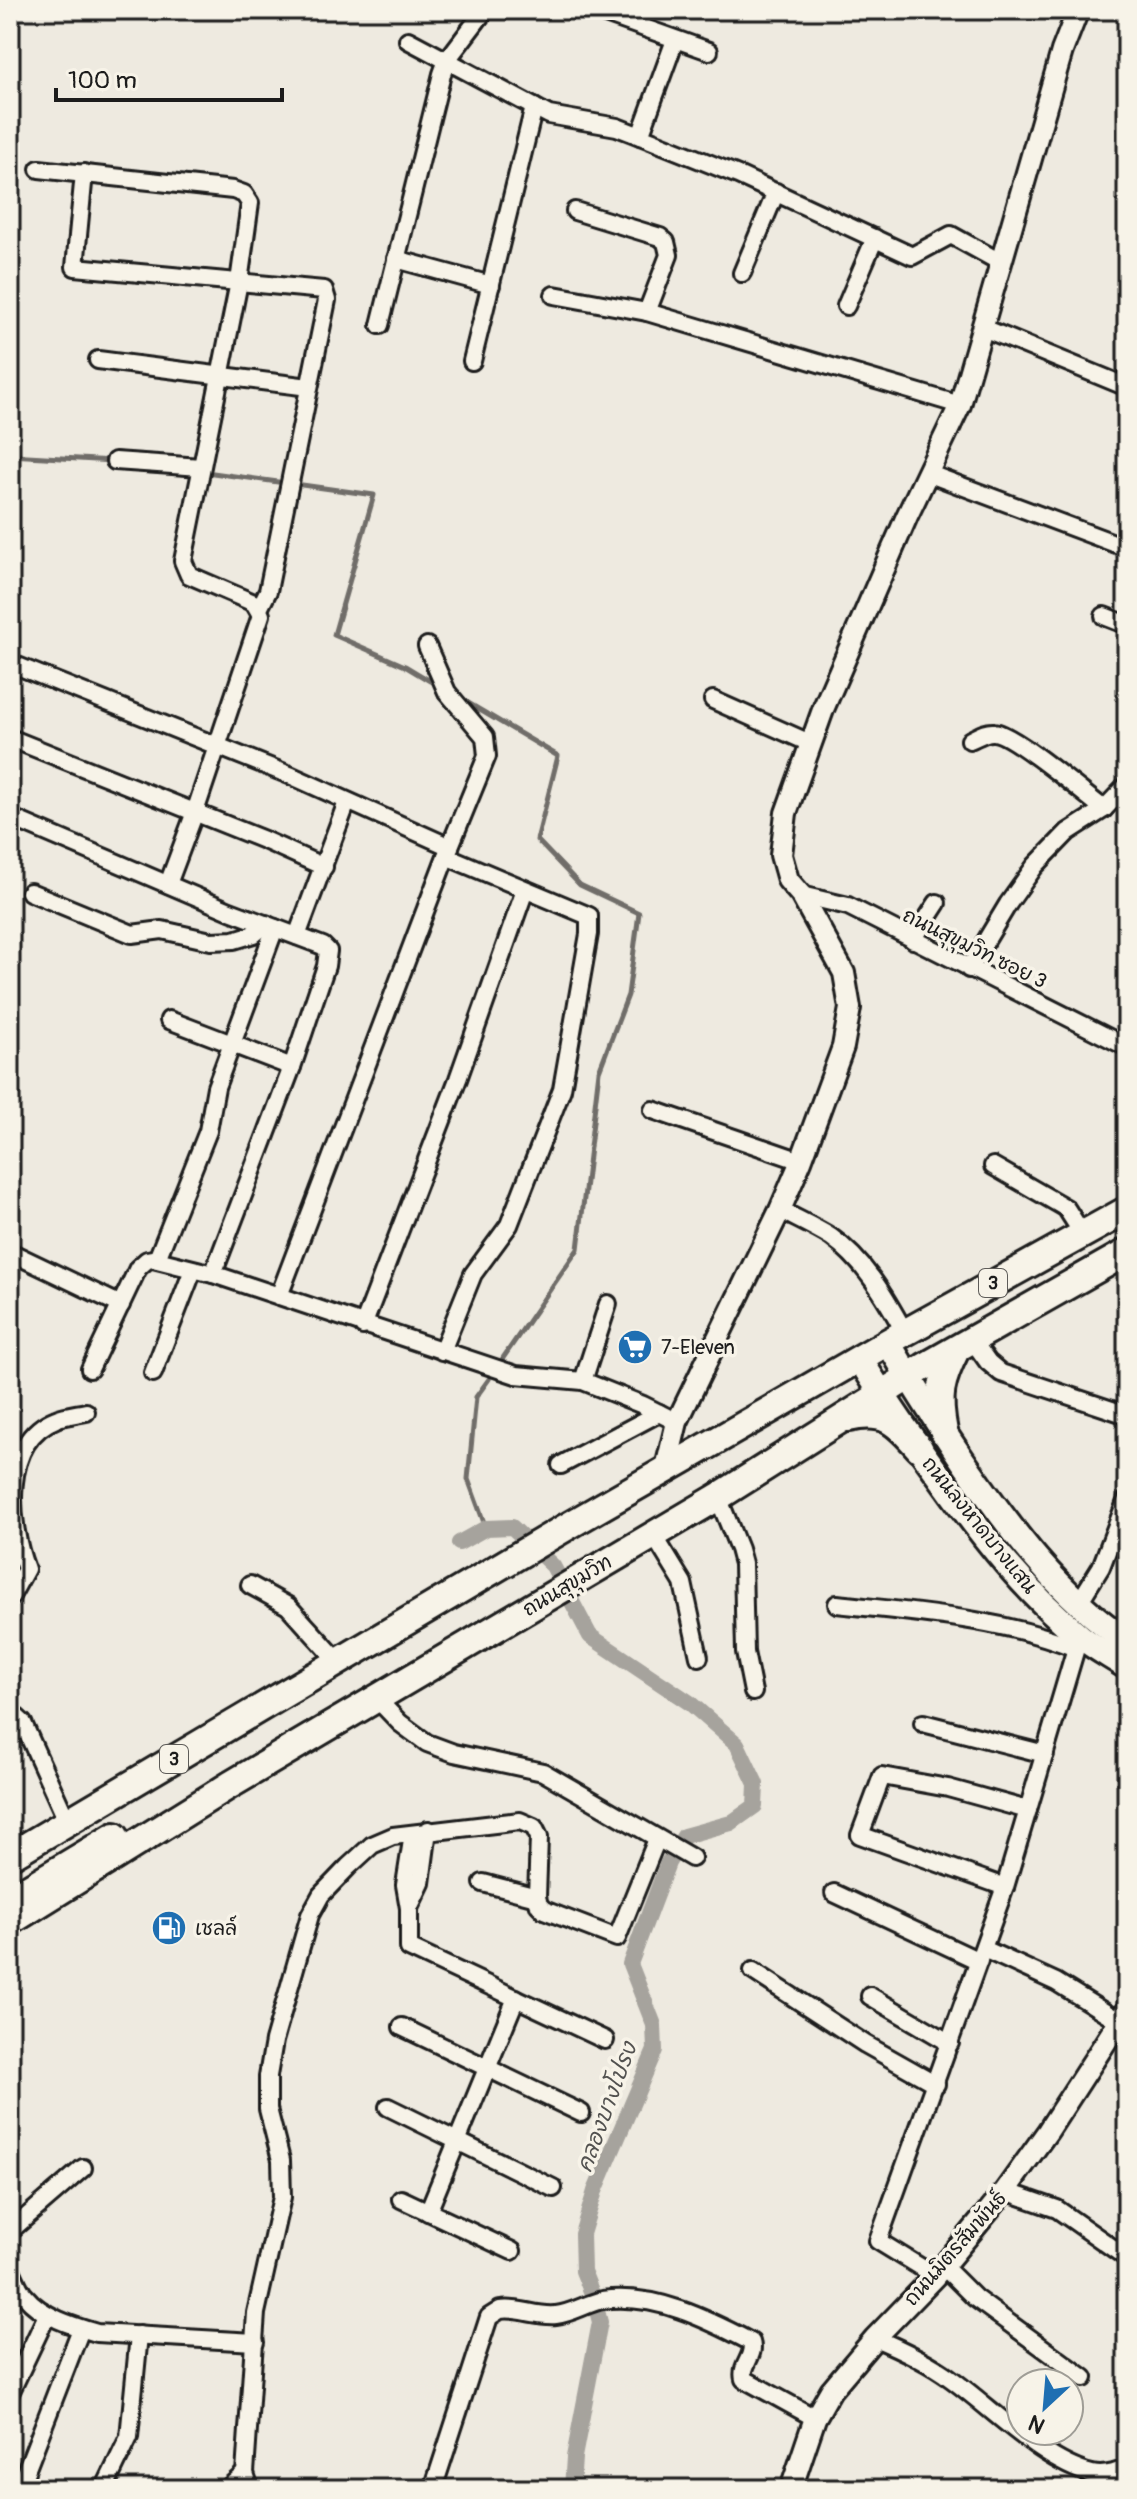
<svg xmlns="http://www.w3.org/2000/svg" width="1137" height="2499" font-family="Pangolin,'Playpen Sans Thai',sans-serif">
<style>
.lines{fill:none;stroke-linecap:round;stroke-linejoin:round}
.stream{stroke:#6f6d69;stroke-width:5}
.canal{stroke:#a6a39d;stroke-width:16}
.minor-casing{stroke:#1c1c1c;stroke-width:22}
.tertiary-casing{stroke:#1c1c1c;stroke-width:26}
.secondary-casing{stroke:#1c1c1c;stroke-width:30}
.primary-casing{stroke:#1c1c1c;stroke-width:32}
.minor{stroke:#f7f3e8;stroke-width:16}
.tertiary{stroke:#f7f3e8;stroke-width:20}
.secondary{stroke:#f7f3e8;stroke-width:24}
.primary{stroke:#f7f3e8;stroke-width:26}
.labels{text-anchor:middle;stroke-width:7;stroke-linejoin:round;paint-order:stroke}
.shield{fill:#f7f3e8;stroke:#5e5c59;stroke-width:2}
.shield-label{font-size:18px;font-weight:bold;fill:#1c1c1c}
.street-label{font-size:20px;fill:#1c1c1c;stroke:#f7f3e8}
.poi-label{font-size:20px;fill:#1c1c1c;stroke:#f7f3e8;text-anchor:start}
.water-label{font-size:22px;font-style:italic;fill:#535250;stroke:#f7f3e8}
</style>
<rect width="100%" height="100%" fill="#eeeae0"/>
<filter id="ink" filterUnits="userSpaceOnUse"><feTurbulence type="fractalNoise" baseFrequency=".0125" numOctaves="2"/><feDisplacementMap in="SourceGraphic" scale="16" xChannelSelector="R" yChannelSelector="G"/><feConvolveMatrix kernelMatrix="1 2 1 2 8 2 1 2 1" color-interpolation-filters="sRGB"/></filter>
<g filter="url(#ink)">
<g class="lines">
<g class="stream">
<polyline points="10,455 113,461"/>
<polyline points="213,473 278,482"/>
<polyline points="302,485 374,495 334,635 405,666 430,681"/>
<polyline points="463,700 558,756 537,840 580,885 639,913 628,995 599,1071 578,1249 503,1358"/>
<polyline points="486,1528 468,1479 476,1397 489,1379"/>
</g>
<polyline class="canal" points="459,1543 486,1528 512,1527 553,1566 590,1636 690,1703 737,1744 756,1784 755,1806 731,1823 684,1836 668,1863 630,1964 654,2025 655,2050 595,2191 582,2234 583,2271 593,2296 600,2322 574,2457 572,2489"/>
<g class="minor-casing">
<g id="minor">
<polyline points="594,10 709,51"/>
<polyline points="408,40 549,115 617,127 653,141 738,175 912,256 951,235 1000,262"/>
<polyline points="640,136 675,40"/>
<polyline points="39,169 233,190 244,194 250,203 239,282 183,561 189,575 254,603 261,615 195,812 168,884"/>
<polyline points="84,173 75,267 324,290 327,300 268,591 259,609"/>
<polyline points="575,211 660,237 666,242 669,255 647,312"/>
<polyline points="396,259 491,285"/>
<polyline points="742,273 776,192"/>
<polyline points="554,295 647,312 960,405"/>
<polyline points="846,306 875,238"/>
<polyline points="380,325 442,74 447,60 485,10"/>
<polyline points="981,327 1127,387"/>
<polyline points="98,360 309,387"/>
<polyline points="472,361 534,107"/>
<polyline points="115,461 201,467"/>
<polyline points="927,473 1127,548"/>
<polyline points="1104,616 1127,625"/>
<polyline points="10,663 292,776 450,847"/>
<polyline points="713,700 812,744"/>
<polyline points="10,738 264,840 324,867"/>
<path d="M 970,740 C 977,737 986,731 994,732 C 1014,734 1084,794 1104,809"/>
<polyline points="10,817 230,911 323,946 328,951 326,966 292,1067 213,1274"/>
<polyline points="30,892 132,934 162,930 211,941 234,940 254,934 266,924"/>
<polyline points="801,895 848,906 1127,1047"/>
<polyline points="297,936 347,802"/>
<polyline points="913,940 937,903"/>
<polyline points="969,969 1008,904 1035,866 1068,832 1104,809 1127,785"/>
<polyline points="169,1020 292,1067"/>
<polyline points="653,1110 801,1161"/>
<polyline points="993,1166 1066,1208 1082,1233"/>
<path d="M 780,1210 C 797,1219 815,1227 831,1237 C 864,1260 886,1298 905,1333"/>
<polyline points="10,1252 121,1305"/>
<polyline points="157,1259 208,1131 216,1087 275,928"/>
<polyline points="279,1296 446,856 487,756 485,737 447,692 427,646"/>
<polyline points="363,1326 458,1079 525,890"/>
<polyline points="973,1341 988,1362 1001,1373 1127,1415"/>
<polyline points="442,1351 473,1274 509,1225 562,1089 589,934 589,916 446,856"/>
<polyline points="90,1369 138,1268 147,1260 153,1259 213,1274 516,1375 583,1381 643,1405 677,1422"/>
<polyline points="153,1373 193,1270"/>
<polyline points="583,1381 608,1304"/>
<polyline points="561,1465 659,1413"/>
<polyline points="718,1497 739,1549 743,1564 745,1652 753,1692"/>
<polyline points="653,1534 683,1583 699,1657"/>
<polyline points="250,1585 288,1606 338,1661"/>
<path d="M 10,1598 L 26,1569 C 9,1524 0,1441 56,1419 C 65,1415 77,1414 86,1412"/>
<path d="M 837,1604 C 918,1613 1000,1618 1076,1648"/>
<polyline points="1078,1604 1101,1567 1127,1499"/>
<polyline points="377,1699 400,1723 427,1743 454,1753 543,1772 692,1858"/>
<polyline points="10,1711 23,1723 68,1823"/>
<polyline points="923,1723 1045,1754"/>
<polyline points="413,1834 405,1885 409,1908 409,1948 605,2040"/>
<polyline points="483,1883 537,1897"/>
<polyline points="1005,1887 860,1835 882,1776 948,1788 1028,1810"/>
<polyline points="834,1893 979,1961"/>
<polyline points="409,1908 421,1883 428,1830"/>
<polyline points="984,1949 1056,1982 1119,2021"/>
<polyline points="753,1971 865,2044 936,2084"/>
<polyline points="870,1996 950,2043"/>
<polyline points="402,2027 581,2113"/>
<polyline points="388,2107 553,2188"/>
<polyline points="1005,2191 1057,2209 1127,2258"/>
<polyline points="401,2199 512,2251"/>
<polyline points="428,2212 516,1998"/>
<polyline points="10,2231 83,2168"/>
<polyline points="943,2266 975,2298 1084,2378"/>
<path d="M 10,2268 C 15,2277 18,2289 25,2296 C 42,2317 73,2326 97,2333 L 255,2342"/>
<polyline points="935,2276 878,2241 1005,1887 1076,1648 1083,1639"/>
<path d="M 875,2338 C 901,2349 927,2361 950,2378 C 991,2407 1043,2462 1092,2474 C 1104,2477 1116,2473 1127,2468"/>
<polyline points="10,2393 47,2315"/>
<polyline points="19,2489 81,2329"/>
<polyline points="104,2489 129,2437 139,2335"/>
<polyline points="227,2489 245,2473"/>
<polyline points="250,2489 245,2473 256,2313 282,2197 281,2160 268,2109 268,2076 274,2041 310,1915 321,1895 348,1867 372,1845 393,1836 520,1821 534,1827 539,1837 537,1897 539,1905 544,1910 617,1938 657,1839"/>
<path d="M 433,2489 L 489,2317 L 500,2310 C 519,2307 537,2317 556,2315 C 573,2313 587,2303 603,2300 C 655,2293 707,2319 751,2342 C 756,2356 740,2365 744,2379 L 815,2418"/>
</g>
</g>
<g class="tertiary-casing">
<g id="tertiary">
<polyline points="665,1472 677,1422 780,1210 801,1161 843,1047 850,1008 844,973 801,895 788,880 781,855 786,813 824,707 907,516 960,405 1062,51 1078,10"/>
<polyline points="791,2489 815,2418 831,2390 875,2338 935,2276 1005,2191 1048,2131 1127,2009"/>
</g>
</g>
<g class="secondary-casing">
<g id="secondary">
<path d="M 888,1342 C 911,1383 937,1422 963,1461 C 1010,1529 1058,1595 1127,1641"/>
<path d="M 860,1359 C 885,1401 914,1441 943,1481 C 983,1537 1026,1593 1081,1637 C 1095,1648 1112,1657 1127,1667"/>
</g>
</g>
<g class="primary-casing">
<g id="primary">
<path d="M 848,1418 C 885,1410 895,1421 919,1448"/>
<path d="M 944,1432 C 937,1396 940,1382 956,1350"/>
<polyline points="10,1856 563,1529 888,1342 1127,1210"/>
<polyline points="10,1899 115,1836"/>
<polyline points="10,1922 230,1785 718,1497 924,1367 1127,1252"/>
</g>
</g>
<use href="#minor" class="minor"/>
<use href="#tertiary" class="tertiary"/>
<use href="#secondary" class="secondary"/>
<use href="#primary" class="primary"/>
</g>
</g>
<defs>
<g id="supermarket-disc" transform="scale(1.8)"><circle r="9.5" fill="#1f6fb2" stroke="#f7f3e8"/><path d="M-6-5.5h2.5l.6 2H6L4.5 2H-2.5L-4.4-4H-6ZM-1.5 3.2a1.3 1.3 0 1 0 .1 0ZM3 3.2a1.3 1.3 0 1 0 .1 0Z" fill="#fff"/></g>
<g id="fuel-disc" transform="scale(1.8)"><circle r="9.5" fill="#1f6fb2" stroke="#f7f3e8"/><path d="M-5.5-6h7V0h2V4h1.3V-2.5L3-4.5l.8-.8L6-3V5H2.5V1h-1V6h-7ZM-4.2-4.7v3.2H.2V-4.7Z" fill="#fff"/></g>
</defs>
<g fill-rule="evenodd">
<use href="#supermarket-disc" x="635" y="1347"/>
<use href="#fuel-disc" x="169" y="1928"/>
</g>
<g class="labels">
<g class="shield">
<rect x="979" y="1269" width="28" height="28" rx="6"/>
<rect x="160" y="1745" width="28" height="28" rx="6"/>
</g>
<g class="shield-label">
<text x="993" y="1289">3</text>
<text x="174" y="1765">3</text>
</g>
<g class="street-label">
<text transform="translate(975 948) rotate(26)" y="7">ถนนสุขุมวิท ซอย 3</text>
<text transform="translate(980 1525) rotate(51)" y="7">ถนนลงหาดบางแสน</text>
<text transform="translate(567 1585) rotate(-31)" y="7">ถนนสุขุมวิท</text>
<text transform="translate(955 2248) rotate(-49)" y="7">ถนนมิตรสัมพันธ์</text>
</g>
<g class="poi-label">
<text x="661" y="1354">7-Eleven</text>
<text x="195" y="1935">เชลล์</text>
</g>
<g class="water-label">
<text transform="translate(606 2107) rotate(-70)" y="8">คลองบางโปรง</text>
</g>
</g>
<rect width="1137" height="2499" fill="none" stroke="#f7f3e8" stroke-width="40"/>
<rect x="20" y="20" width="1097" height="2459" fill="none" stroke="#1c1c1c" stroke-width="3" filter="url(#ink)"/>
<g transform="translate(1045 2407) rotate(206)"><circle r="38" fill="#f7f3e8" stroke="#9f9d96" stroke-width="2"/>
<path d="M0-6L14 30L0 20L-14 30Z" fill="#1f6fb2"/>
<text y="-12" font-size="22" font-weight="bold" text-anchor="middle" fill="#1c1c1c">N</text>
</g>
<path d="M56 88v12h226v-12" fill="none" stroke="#1c1c1c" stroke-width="4"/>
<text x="68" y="88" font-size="24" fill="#1c1c1c" stroke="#f7f3e8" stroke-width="6" paint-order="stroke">100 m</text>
</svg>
